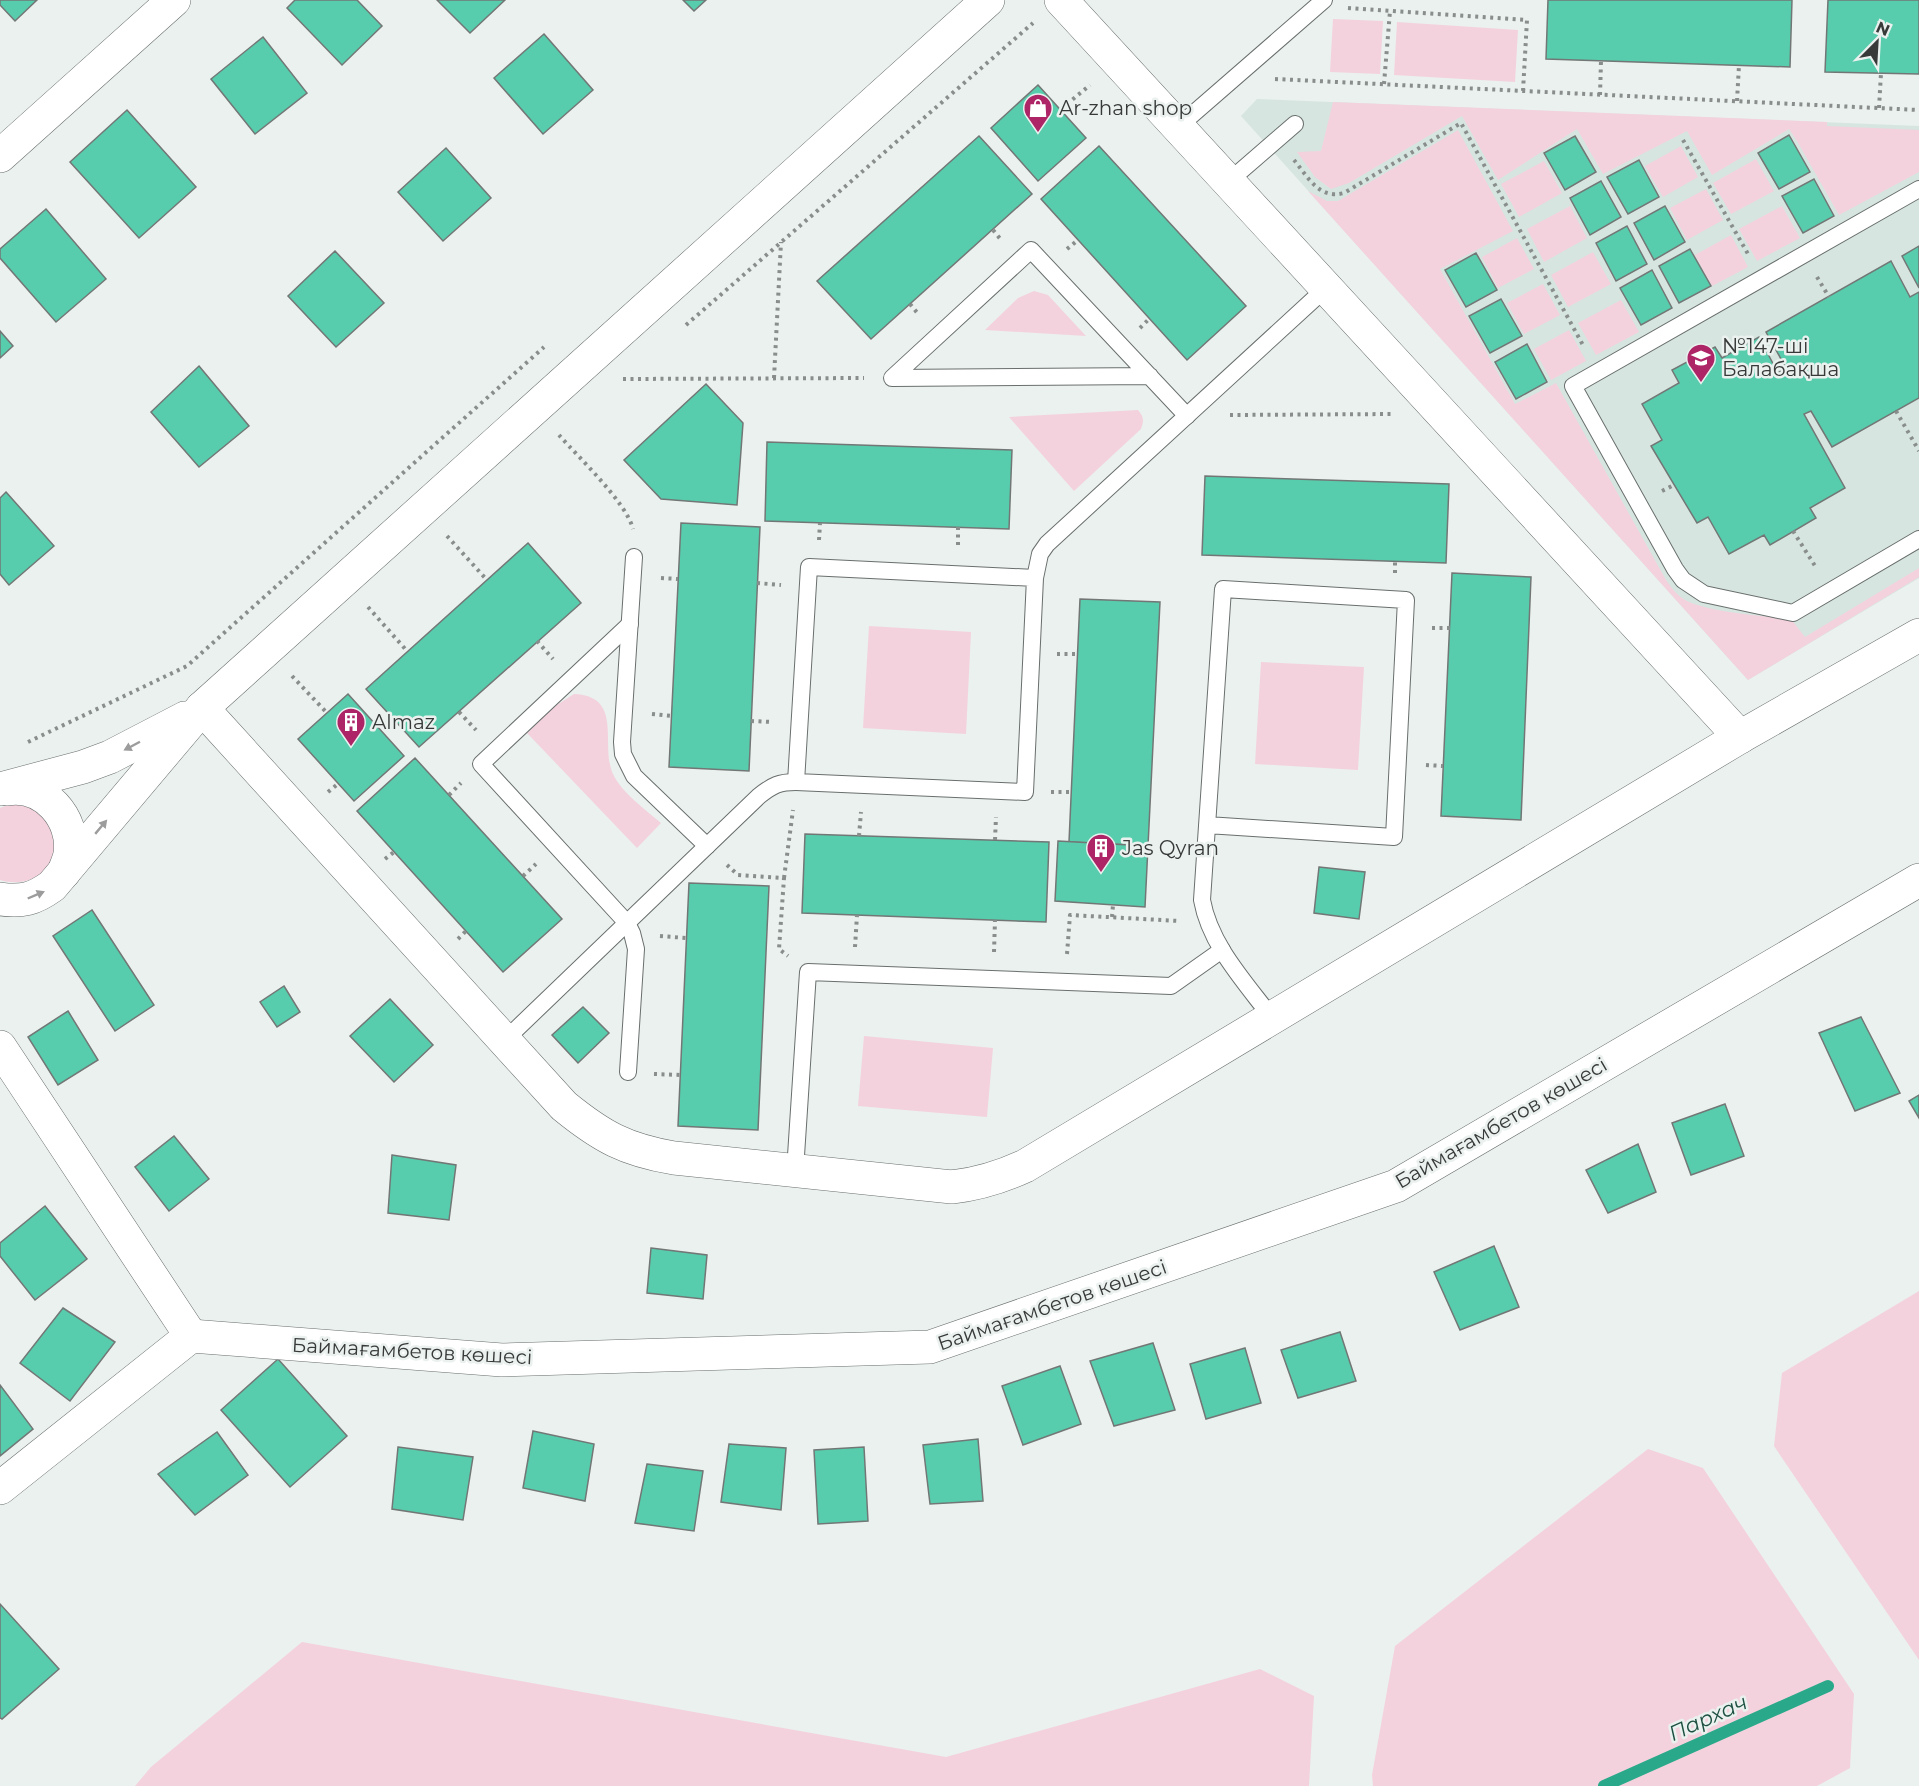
<svg xmlns="http://www.w3.org/2000/svg" width="1919" height="1786" font-family="Montserrat,sans-serif">
<style>
.built{fill:#d6e5e0}
.green{fill:#f4d2dd}
.lines{fill:none;stroke-linecap:round;stroke-linejoin:round}
.stream{stroke:#29a98a;stroke-width:12}
.building{fill:#57cdad;stroke:#727775;stroke-width:1.5}
.lane-casing{stroke:#696f6d;stroke-width:18}
.street-casing{stroke:#696f6d;stroke-width:34}
.secondary-casing{stroke:#696f6d;stroke-width:34}
.path{stroke:#898e8c;stroke-width:4;stroke-dasharray:3 4.5;stroke-linecap:butt}
.lane{stroke:#fff;stroke-width:16}
.street{stroke:#fff;stroke-width:33}
.secondary{stroke:#fff;stroke-width:33}
.oneway{fill:#9c9c9c}
.labels{text-anchor:middle;stroke-width:5;stroke-linejoin:round;paint-order:stroke}
.poi-label{font-size:20px;fill:#383a3a;stroke:#eaf1ee;text-anchor:start}
.street-label{font-size:20px;fill:#383a3a;stroke:#eaf1ee}
.water-label{font-size:21px;font-style:italic;fill:#1e5042;stroke:#eaf1ee}
</style>
<rect width="100%" height="100%" fill="#eaf1ee"/>
<polygon class="built" points="1257,99 1919,126 1919,578 1748,680 1241,116"/>
<g class="green">
<polygon points="1333,19 1383,21 1380,74 1330,72"/>
<polygon points="1397,22 1518,30 1515,82 1394,75"/>
<polygon points="1333,102 1827,122 1827,126 1919,130 1919,172 1839,215 1797,141 1789,129 1712,175 1687,131 1603,174 1577,129 1498,180 1462,116 1349,183 1331,189 1315,177 1297,152 1321,151"/>
<path d="M 1458,130 L 1513,231 L 1440,269 L 1515,404 L 1556,383 L 1666,580 C 1671,587 1675,593 1682,598 C 1701,612 1765,616 1791,619 L 1805,637 L 1919,568 L 1919,577 L 1748,680 L 1308,191 L 1327,201 L 1338,201 Z"/>
<polygon points="1681,146 1698,177 1663,197 1645,166"/>
<polygon points="1756,159 1774,191 1731,214 1713,183"/>
<polygon points="1544,161 1562,193 1519,217 1501,184"/>
<polygon points="1706,189 1723,220 1687,240 1670,208"/>
<polygon points="1570,206 1587,238 1544,262 1527,229"/>
<polygon points="1782,206 1800,238 1757,261 1739,229"/>
<polygon points="1731,235 1748,267 1712,286 1695,255"/>
<polygon points="1517,238 1534,269 1498,288 1482,257"/>
<polygon points="1593,252 1611,284 1568,307 1551,275"/>
<polygon points="1543,284 1560,315 1524,334 1507,303"/>
<polygon points="1034,291 1048,295 1086,336 985,330 1018,298"/>
<polygon points="1621,300 1639,332 1596,355 1578,323"/>
<polygon points="1569,330 1586,361 1551,380 1534,349"/>
<path d="M 1138,410 C 1144,417 1144,421 1141,429 L 1074,491 L 1009,417 Z"/>
<polygon points="869,626 971,632 966,734 863,728"/>
<polygon points="1261,662 1364,667 1358,770 1255,764"/>
<path d="M 574,694 C 624,696 600,745 613,774 C 621,792 646,810 661,823 L 637,848 L 527,733 L 552,708 Z"/>
<path d="M 21,804 C 28,807 36,809 42,814 C 46,818 48,825 51,830 C 67,865 32,890 0,880 L 0,808 L 8,805 Z"/>
<polygon points="864,1036 993,1048 987,1117 858,1106"/>
<polygon points="1919,1291 1919,1660 1774,1446 1782,1373"/>
<polygon points="1648,1449 1703,1468 1854,1694 1850,1768 1817,1786 1373,1786 1372,1775 1395,1646"/>
<polygon points="302,1642 946,1757 1260,1669 1314,1696 1309,1786 135,1786 151,1767"/>
</g>
<g class="lines">
<polyline class="stream" points="1604,1786 1828,1686"/>
</g>
<g class="building">
<polygon points="0,0 37,0 15,21 0,5"/>
<polygon points="295,0 357,0 382,26 342,65 287,8"/>
<polygon points="437,0 505,0 470,33"/>
<polygon points="683,0 706,0 694,11"/>
<polygon points="1548,0 1792,0 1790,67 1546,59"/>
<polygon points="1828,0 1919,0 1919,74 1825,72"/>
<polygon points="544,34 593,90 543,134 494,78"/>
<polygon points="263,37 307,93 255,134 211,79"/>
<polygon points="1038,85 1086,138 1038,181 991,128"/>
<polygon points="127,110 196,187 139,238 70,162"/>
<polygon points="1789,135 1810,172 1779,189 1758,153"/>
<polygon points="979,136 1032,194 871,339 817,281"/>
<polygon points="1575,136 1596,172 1565,190 1544,153"/>
<polygon points="1099,146 1246,306 1187,360 1041,199"/>
<polygon points="446,148 491,198 443,241 398,192"/>
<polygon points="1639,160 1659,197 1628,214 1607,177"/>
<polygon points="1814,179 1834,216 1803,233 1782,196"/>
<polygon points="1601,181 1621,217 1590,235 1570,198"/>
<polygon points="1665,206 1685,242 1654,260 1634,223"/>
<polygon points="46,209 106,279 56,322 0,258 0,249"/>
<polygon points="1627,226 1647,264 1616,281 1596,243"/>
<polygon points="1919,246 1919,288 1902,256"/>
<polygon points="1690,249 1711,286 1679,303 1659,266"/>
<polygon points="335,251 384,303 336,347 288,296"/>
<polygon points="1476,253 1497,290 1466,307 1445,270"/>
<polygon points="1891,261 1910,297 1919,292 1919,398 1832,447 1811,411 1804,414 1845,488 1810,508 1816,518 1770,545 1764,535 1729,554 1708,517 1697,523 1651,446 1662,440 1642,404 1679,383 1672,370 1715,347 1722,358 1759,337 1778,373 1786,368 1766,332"/>
<polygon points="1652,270 1672,308 1641,325 1620,288"/>
<polygon points="1501,299 1522,336 1490,353 1469,316"/>
<polygon points="0,331 13,346 0,358"/>
<polygon points="1527,344 1547,382 1516,399 1495,362"/>
<polygon points="199,366 249,426 199,467 151,412"/>
<polygon points="706,384 743,423 737,505 661,499 624,460"/>
<polygon points="767,442 1012,450 1009,529 765,521"/>
<polygon points="1205,476 1449,484 1446,563 1202,555"/>
<polygon points="6,492 54,546 9,585 0,574 0,498"/>
<polygon points="681,523 760,527 749,771 669,767"/>
<polygon points="528,543 581,603 419,747 366,689"/>
<polygon points="1452,573 1531,577 1521,820 1441,816"/>
<polygon points="1080,599 1160,602 1148,846 1069,842"/>
<polygon points="348,694 404,756 354,801 298,739"/>
<polygon points="415,758 562,919 503,972 357,811"/>
<polygon points="805,834 1049,842 1046,922 802,913"/>
<polygon points="1058,841 1148,846 1145,907 1055,901"/>
<polygon points="1319,867 1365,872 1359,919 1314,913"/>
<polygon points="689,883 769,886 758,1130 678,1126"/>
<polygon points="92,910 154,1005 115,1031 53,936"/>
<polygon points="284,986 300,1012 277,1027 260,1002"/>
<polygon points="390,999 433,1045 394,1082 350,1036"/>
<polygon points="583,1007 609,1033 578,1063 552,1035"/>
<polygon points="68,1011 98,1060 58,1085 28,1037"/>
<polygon points="1861,1017 1900,1093 1855,1111 1819,1033"/>
<polygon points="1919,1095 1919,1118 1909,1101"/>
<polygon points="1725,1104 1744,1156 1691,1175 1672,1123"/>
<polygon points="174,1136 209,1179 169,1211 135,1167"/>
<polygon points="1638,1144 1656,1192 1608,1213 1586,1170"/>
<polygon points="392,1155 456,1165 449,1220 388,1213"/>
<polygon points="45,1206 87,1259 35,1300 0,1256 0,1243"/>
<polygon points="1494,1246 1519,1307 1460,1330 1434,1272"/>
<polygon points="651,1248 707,1255 703,1299 647,1293"/>
<polygon points="63,1308 115,1342 70,1401 20,1363"/>
<polygon points="1340,1332 1356,1381 1298,1398 1281,1350"/>
<polygon points="1153,1343 1175,1410 1114,1426 1090,1361"/>
<polygon points="1245,1348 1261,1403 1206,1419 1190,1364"/>
<polygon points="278,1359 347,1436 290,1487 221,1410"/>
<polygon points="1060,1366 1081,1424 1023,1445 1002,1386"/>
<polygon points="0,1385 33,1429 0,1456"/>
<polygon points="533,1431 594,1444 585,1501 523,1488"/>
<polygon points="217,1432 248,1475 195,1515 158,1474"/>
<polygon points="978,1439 983,1501 930,1504 923,1445"/>
<polygon points="729,1444 786,1448 781,1510 721,1502"/>
<polygon points="398,1447 473,1457 463,1520 392,1509"/>
<polygon points="864,1447 868,1521 818,1524 814,1450"/>
<polygon points="647,1464 703,1471 694,1531 635,1523"/>
<polygon points="0,1604 59,1669 2,1719 0,1718"/>
</g>
<g class="lines">
<g class="lane-casing">
<g id="lane">
<polyline points="1178,127 1324,0"/>
<polyline points="1228,182 1295,124"/>
<polyline points="1919,189 1573,386 1675,569 1683,580 1704,594 1793,613 1919,539"/>
<polyline points="1150,376 892,378 1031,250 1187,416"/>
<polyline points="634,557 622,742 623,754 634,776 707,846"/>
<polyline points="1035,578 809,567 796,782 1025,792 1035,578 1040,554 1047,544 1326,288"/>
<path d="M 1207,825 L 1394,837 L 1406,600 L 1223,589 L 1202,900 C 1210,945 1245,982 1272,1018"/>
<path d="M 505,1040 L 759,796 C 773,785 779,782 796,782"/>
<polyline points="628,1072 636,949 632,933 627,923 481,764 630,624"/>
<polyline points="795,1171 808,972 1171,986 1222,950"/>
</g>
</g>
<g class="street-casing">
<g id="street">
<polyline points="1061,0 1740,737"/>
<polyline points="0,156 174,0"/>
<path d="M 202,708 L 564,1106 C 602,1137 626,1150 674,1158 L 952,1187 C 979,1184 1001,1177 1025,1166 L 1740,737 L 1919,635"/>
<polyline points="0,1047 191,1336"/>
<polyline points="0,1488 191,1336 502,1360 930,1347 1396,1186 1919,880"/>
</g>
</g>
<g class="secondary-casing">
<g id="secondary">
<polyline points="0,789 83,767 110,757 185,718"/>
<path d="M 7,789 C 44,783 75,818 70,854 C 69,860 66,866 64,872"/>
<path d="M 0,899 C 23,902 34,899 52,886 L 202,708 L 988,0"/>
</g>
</g>
<g class="path">
<polyline points="1348,8 1527,20 1523,91"/>
<polyline points="1275,79 1919,110"/>
<polyline points="1384,84 1390,11"/>
<polyline points="1600,95 1601,61"/>
<polyline points="1737,101 1739,65"/>
<polyline points="1879,108 1881,73"/>
<polyline points="1061,109 1090,85"/>
<polyline points="1683,140 1748,254"/>
<path d="M 1294,160 C 1308,177 1319,200 1344,193 L 1461,123 L 1584,347"/>
<polyline points="993,230 1002,241"/>
<polyline points="1067,249 1078,240"/>
<polyline points="1817,277 1829,297"/>
<polyline points="910,304 919,315"/>
<polyline points="686,325 1033,23"/>
<polyline points="1140,328 1150,318"/>
<polyline points="774,378 781,242"/>
<polyline points="623,379 864,378"/>
<polyline points="1896,411 1919,451"/>
<polyline points="1230,415 1393,414"/>
<path d="M 559,435 C 579,458 626,502 633,529"/>
<polyline points="1662,491 1674,485"/>
<polyline points="958,527 958,548"/>
<polyline points="1793,531 1817,569"/>
<polyline points="447,536 487,580"/>
<polyline points="819,540 820,523"/>
<polyline points="1395,573 1395,562"/>
<polyline points="661,578 678,579"/>
<polyline points="757,583 781,585"/>
<polyline points="368,607 407,651"/>
<polyline points="1432,628 1450,628"/>
<polyline points="537,641 553,659"/>
<polyline points="1057,654 1078,654"/>
<polyline points="292,676 327,713"/>
<polyline points="459,712 476,730"/>
<polyline points="652,714 672,716"/>
<polyline points="751,721 772,722"/>
<polyline points="28,742 187,666 544,347"/>
<polyline points="1426,765 1443,766"/>
<polyline points="328,792 339,783"/>
<polyline points="1051,792 1071,792"/>
<polyline points="449,795 461,783"/>
<polyline points="859,836 861,812"/>
<polyline points="995,840 996,817"/>
<polyline points="385,859 394,852"/>
<polyline points="727,865 738,875 784,878 779,949 788,956"/>
<polyline points="523,876 536,864"/>
<polyline points="784,878 793,810"/>
<polyline points="1112,917 1113,905"/>
<polyline points="660,936 686,938"/>
<polyline points="458,939 466,931"/>
<polyline points="855,947 857,915"/>
<polyline points="994,952 995,920"/>
<polyline points="1067,954 1070,915 1180,921"/>
<polyline points="654,1074 680,1075"/>
</g>
<use href="#lane" class="lane"/>
<use href="#street" class="street"/>
<use href="#secondary" class="secondary"/>
</g>
<defs><path id="oneway-solid" d="M-6-.8H1V-3.2L6.5 0L1 3.2V.8H-6Z" transform="scale(1.5)"/></defs>
<g class="oneway">
<use href="#oneway-solid" transform="translate(132 746) rotate(152)"/>
<use href="#oneway-solid" transform="translate(101 827) rotate(-50)"/>
<use href="#oneway-solid" transform="translate(36 895) rotate(-23)"/>
</g>
<defs>
<g id="shop-pin" transform="scale(1.5)"><path d="M0 17L-7.5 6A9.5 9.5 0 1 1 7.5 6Z" fill="#ad2467" stroke="#eaf1ee"/><path d="M-5-2.5h2.3a2.7 3.5 0 0 1 5.4 0H5L5.5 6h-11ZM-1.5-2.5h3a1.5 2.3 0 0 0-3 0Z" fill="#fff"/></g>
<g id="school-pin" transform="scale(1.5)"><path d="M0 17L-7.5 6A9.5 9.5 0 1 1 7.5 6Z" fill="#ad2467" stroke="#eaf1ee"/><path d="M0-5L7-2L0 1L-7-2ZM-4 1L0 2.5L4 1V4Q0 6-4 4Z" fill="#fff"/></g>
<g id="building-pin" transform="scale(1.5)"><path d="M0 17L-7.5 6A9.5 9.5 0 1 1 7.5 6Z" fill="#ad2467" stroke="#eaf1ee"/><path d="M-4-6H4V6H1V3H-1V6H-4ZM-2.5-4.3h1.7v1.8h-1.7ZM.8-4.3h1.7v1.8H.8ZM-2.5-1h1.7V.8h-1.7ZM.8-1h1.7V.8H.8Z" fill="#fff"/></g>
</defs>
<g fill-rule="evenodd">
<use href="#shop-pin" x="1038" y="108"/>
<use href="#school-pin" x="1701" y="358"/>
<use href="#building-pin" x="351" y="722"/>
<use href="#building-pin" x="1101" y="848"/>
</g>
<g class="labels">
<g class="poi-label">
<text x="1059" y="115">Ar-zhan shop</text>
<text x="1722" y="353">№147-ші<tspan x="1722" dy="23">Балабақша</tspan></text>
<text x="372" y="729">Almaz</text>
<text x="1122" y="855">Jas Qyran</text>
</g>
<g class="street-label">
<text transform="translate(1501 1123) rotate(-30)" y="7">Баймағамбетов көшесі</text>
<text transform="translate(1052 1305) rotate(-19)" y="7">Баймағамбетов көшесі</text>
<text transform="translate(412 1351) rotate(3)" y="7">Баймағамбетов көшесі</text>
</g>
<g class="water-label">
<text transform="translate(1708 1718) rotate(-24)" y="7">Пархач</text>
</g>
</g>
<g transform="translate(1877 42) rotate(24)" stroke="#eaf1ee" stroke-width="4.5" paint-order="stroke">
<path d="M0-4.5L10 22L0 15L-10 22Z" fill="#383a3a"/>
<text y="-9" font-size="16" font-weight="bold" text-anchor="middle" fill="#383a3a">N</text>
</g>
</svg>
